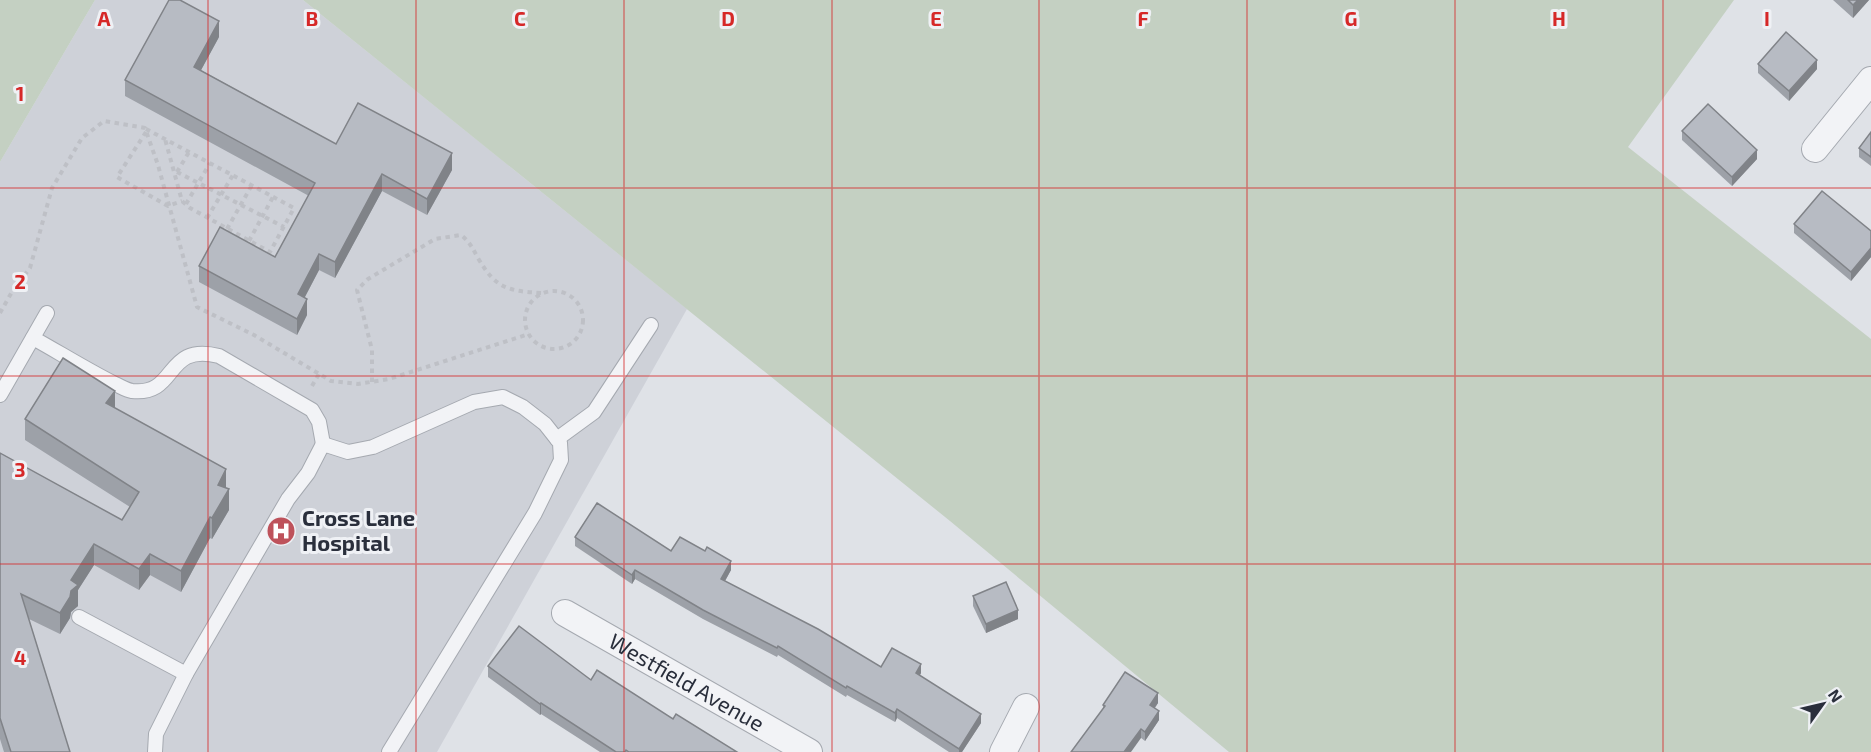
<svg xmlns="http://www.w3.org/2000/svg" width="1871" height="752" font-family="'Exo 2',sans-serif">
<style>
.built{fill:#ced1d8}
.green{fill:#c4d0c2}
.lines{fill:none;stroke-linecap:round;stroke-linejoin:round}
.lane-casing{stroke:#a5a9b0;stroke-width:16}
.street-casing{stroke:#a5a9b0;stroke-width:28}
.path{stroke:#bec0c6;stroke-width:4;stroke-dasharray:4.5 4.5;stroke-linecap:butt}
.lane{stroke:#f2f3f6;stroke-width:14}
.street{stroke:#f2f3f6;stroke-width:26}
.wall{fill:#9da1a8}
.shaded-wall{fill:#808388}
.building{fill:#b7bbc3;stroke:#808388;stroke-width:1.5}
.grid{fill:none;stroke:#d62828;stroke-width:1.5;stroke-opacity:0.55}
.labels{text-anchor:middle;stroke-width:6;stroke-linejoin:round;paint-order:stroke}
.poi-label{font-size:22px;font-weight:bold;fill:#2a2f3c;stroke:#eff1f5;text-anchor:start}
.street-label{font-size:22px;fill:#2a2f3c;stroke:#eff1f5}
.grid-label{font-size:20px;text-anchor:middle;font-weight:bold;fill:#d62828;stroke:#eff1f5;stroke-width:6;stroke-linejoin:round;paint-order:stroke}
</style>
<rect width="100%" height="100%" fill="#dfe2e7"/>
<polygon class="built" points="95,0 303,0 687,309 437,752 0,752 0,162"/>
<g class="green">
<polygon points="0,0 95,0 0,162"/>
<polygon points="303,0 1734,0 1628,147 1871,339 1871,752 1229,752 950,521"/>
</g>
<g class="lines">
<g class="lane-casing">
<g id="lane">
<path d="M 33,338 C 60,353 87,370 115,384 C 120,386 126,390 132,391 C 179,396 163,342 219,356 L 312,410 L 319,422 L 323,444"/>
<polyline points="0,395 47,313"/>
<polyline points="557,439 594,412 651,325"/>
<polyline points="79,617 186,674"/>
<polyline points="155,752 156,734 186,674 288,499 308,473 323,444 348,452 373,447 474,402 503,397 523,407 545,424 560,443 561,460 535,513 389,752"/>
</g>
</g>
<g class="street-casing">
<g id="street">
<polyline points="1815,149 1871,80"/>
<path id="s1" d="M 565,613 L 809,752"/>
<polyline points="1003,752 1026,707"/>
</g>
</g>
<g class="path">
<polyline points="146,129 294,208 270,252 190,208 182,201 165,139"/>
<polyline points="146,132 117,177 168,206 182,201"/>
<polyline points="177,172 284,227"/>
<polyline points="177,172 189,152"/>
<polyline points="186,204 210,163"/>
<polyline points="207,218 233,175"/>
<polyline points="227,229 252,185"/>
<polyline points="249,241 273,197"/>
<circle cx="554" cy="320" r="29"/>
<polyline points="0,313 13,290 30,268 52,188 82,138 104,121 145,128 158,165 197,307 254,335 331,381 358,384 389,379 529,334"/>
<path d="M 372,382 L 372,350 L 357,290 L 368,279 L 435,239 L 461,235 C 470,242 473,249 478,258 C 496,289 508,291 542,293"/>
<polyline points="312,386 319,374"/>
</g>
<use href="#lane" class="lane"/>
<use href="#street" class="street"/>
</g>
<g class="wall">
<polygon points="1833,0 1869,0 1853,18"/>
<polygon points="219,37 201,70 336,144 452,170 427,215 382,191 335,278 319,270 305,297 307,315 297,335 199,282 199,266 275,257 309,196 125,96 125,80"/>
<polygon points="1758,64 1817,69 1789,101 1758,73"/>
<polygon points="1682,131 1757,159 1732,186 1682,140"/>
<polygon points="1871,132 1871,166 1859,157 1859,148"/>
<polygon points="1794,224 1871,231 1871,257 1851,281 1794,233"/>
<polygon points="115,408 226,488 229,510 212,539 210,538 181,592 150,575 139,590 94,565 78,590 78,606 71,612 70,618 60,634 29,619 70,752 4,752 0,739 0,453 122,520 130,507 25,440 25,419"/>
<polygon points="575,537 671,551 731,570 725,581 881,667 921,673 920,675 981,723 962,752 949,752 897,718 895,722 847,695 846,697 778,655 777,657 703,619 635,579 632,584 575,546"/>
<polygon points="973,596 1018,619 986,633 973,606"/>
<polygon points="488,666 591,680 673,719 737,752 600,752 541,714 540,715 488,677"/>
<polygon points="1158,703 1155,708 1159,720 1145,741 1103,708 1103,705"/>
</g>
<g class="shaded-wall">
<polygon points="1858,0 1869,0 1853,18 1853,5"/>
<polygon points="219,21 219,37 194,83 194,67"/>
<polygon points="1817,60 1817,69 1789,101 1789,91"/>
<polygon points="1757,150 1757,159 1732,186 1732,177"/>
<polygon points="452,153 452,170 427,215 427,199"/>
<polygon points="382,174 382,191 335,278 335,262"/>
<polygon points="1871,248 1871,257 1851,281 1851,272"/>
<polygon points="319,254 319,270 298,310 298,294"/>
<polygon points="307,299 307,315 297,335 297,319"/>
<polygon points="115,391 115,412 106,403"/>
<polygon points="226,469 226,490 218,485"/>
<polygon points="229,489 229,510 212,539 212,518"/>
<polygon points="210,517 210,538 181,592 181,571"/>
<polygon points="94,544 94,565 78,590 78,606 71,612 70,618 60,634 60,613 71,580"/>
<polygon points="150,554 150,575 139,590 139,569"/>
<polygon points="731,561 731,570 721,588 721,579"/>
<polygon points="635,570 635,579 632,584 632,575"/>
<polygon points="1018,610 1018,619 986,633 986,624"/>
<polygon points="921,664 921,673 916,682 916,673"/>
<polygon points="1158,693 1158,703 1150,714 1150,705"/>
<polygon points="541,703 541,714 540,715 540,704"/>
<polygon points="897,709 897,718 895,722 895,713"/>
<polygon points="1159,711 1159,720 1145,741 1145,732"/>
<polygon points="981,714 981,723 962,752 959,752 959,749"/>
<polygon points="1141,729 1141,738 1131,752 1124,752"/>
</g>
<g class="building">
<polygon points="169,0 180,0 219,21 194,67 336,144 358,103 452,153 427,199 382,174 335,262 319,254 298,294 307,299 297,319 199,266 220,227 275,257 315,183 125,80"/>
<polygon points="1848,0 1858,0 1853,5"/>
<polygon points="1786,32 1817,60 1789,91 1758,64"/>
<polygon points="1708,104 1757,150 1732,177 1682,131"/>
<polygon points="1871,132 1871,157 1859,148"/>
<polygon points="1822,191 1871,231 1871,248 1851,272 1794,224"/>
<polygon points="63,358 115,391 106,403 226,469 218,485 229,489 212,518 210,517 181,571 150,554 139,569 94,544 71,580 78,585 71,591 70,597 60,613 21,594 70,752 11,752 0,718 0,453 122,520 139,492 25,419"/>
<polygon points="597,503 671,551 680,537 705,551 707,547 731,561 721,579 818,629 881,667 892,648 921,664 916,673 981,714 959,749 897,709 895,713 847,686 846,688 778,646 777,648 703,610 635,570 632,575 575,537"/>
<polygon points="1006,582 1018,610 986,624 973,596"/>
<polygon points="519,626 591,680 597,670 673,719 676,714 737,752 629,752 626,750 625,752 616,752 541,703 540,704 488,666"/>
<polygon points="1125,672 1158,693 1150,705 1159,711 1145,732 1141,729 1124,752 1071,752 1105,706 1103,705"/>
</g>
<path class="grid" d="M 208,0 L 208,752M 416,0 L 416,752M 624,0 L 624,752M 832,0 L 832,752M 1039,0 L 1039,752M 1247,0 L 1247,752M 1455,0 L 1455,752M 1663,0 L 1663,752M 0,188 L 1871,188M 0,376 L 1871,376M 0,564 L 1871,564"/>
<defs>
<g id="hospital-disc" transform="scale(1.5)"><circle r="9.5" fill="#be525b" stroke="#eff1f5"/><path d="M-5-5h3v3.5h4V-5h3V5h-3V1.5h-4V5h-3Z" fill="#fff"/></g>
</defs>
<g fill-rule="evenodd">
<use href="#hospital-disc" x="281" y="531"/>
</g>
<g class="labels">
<g class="poi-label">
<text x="302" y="526">Cross Lane<tspan x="302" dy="25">Hospital</tspan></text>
</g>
<g class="street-label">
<text dy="8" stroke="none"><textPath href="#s1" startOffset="140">Westfield Avenue</textPath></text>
</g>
</g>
<g class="grid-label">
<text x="104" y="26">A</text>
<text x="312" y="26">B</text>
<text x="520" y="26">C</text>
<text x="728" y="26">D</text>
<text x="936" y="26">E</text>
<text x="1143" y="26">F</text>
<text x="1351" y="26">G</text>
<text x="1559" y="26">H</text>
<text x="1767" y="26">I</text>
<text x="20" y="101">1</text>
<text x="20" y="289">2</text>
<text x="20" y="477">3</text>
<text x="20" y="665">4</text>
</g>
<g transform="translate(1823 704) rotate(56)" stroke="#eff1f5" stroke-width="4.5" paint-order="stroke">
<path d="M0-4.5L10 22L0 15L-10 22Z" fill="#2a2f3c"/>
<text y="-9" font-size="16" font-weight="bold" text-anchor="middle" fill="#2a2f3c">N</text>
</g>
</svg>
